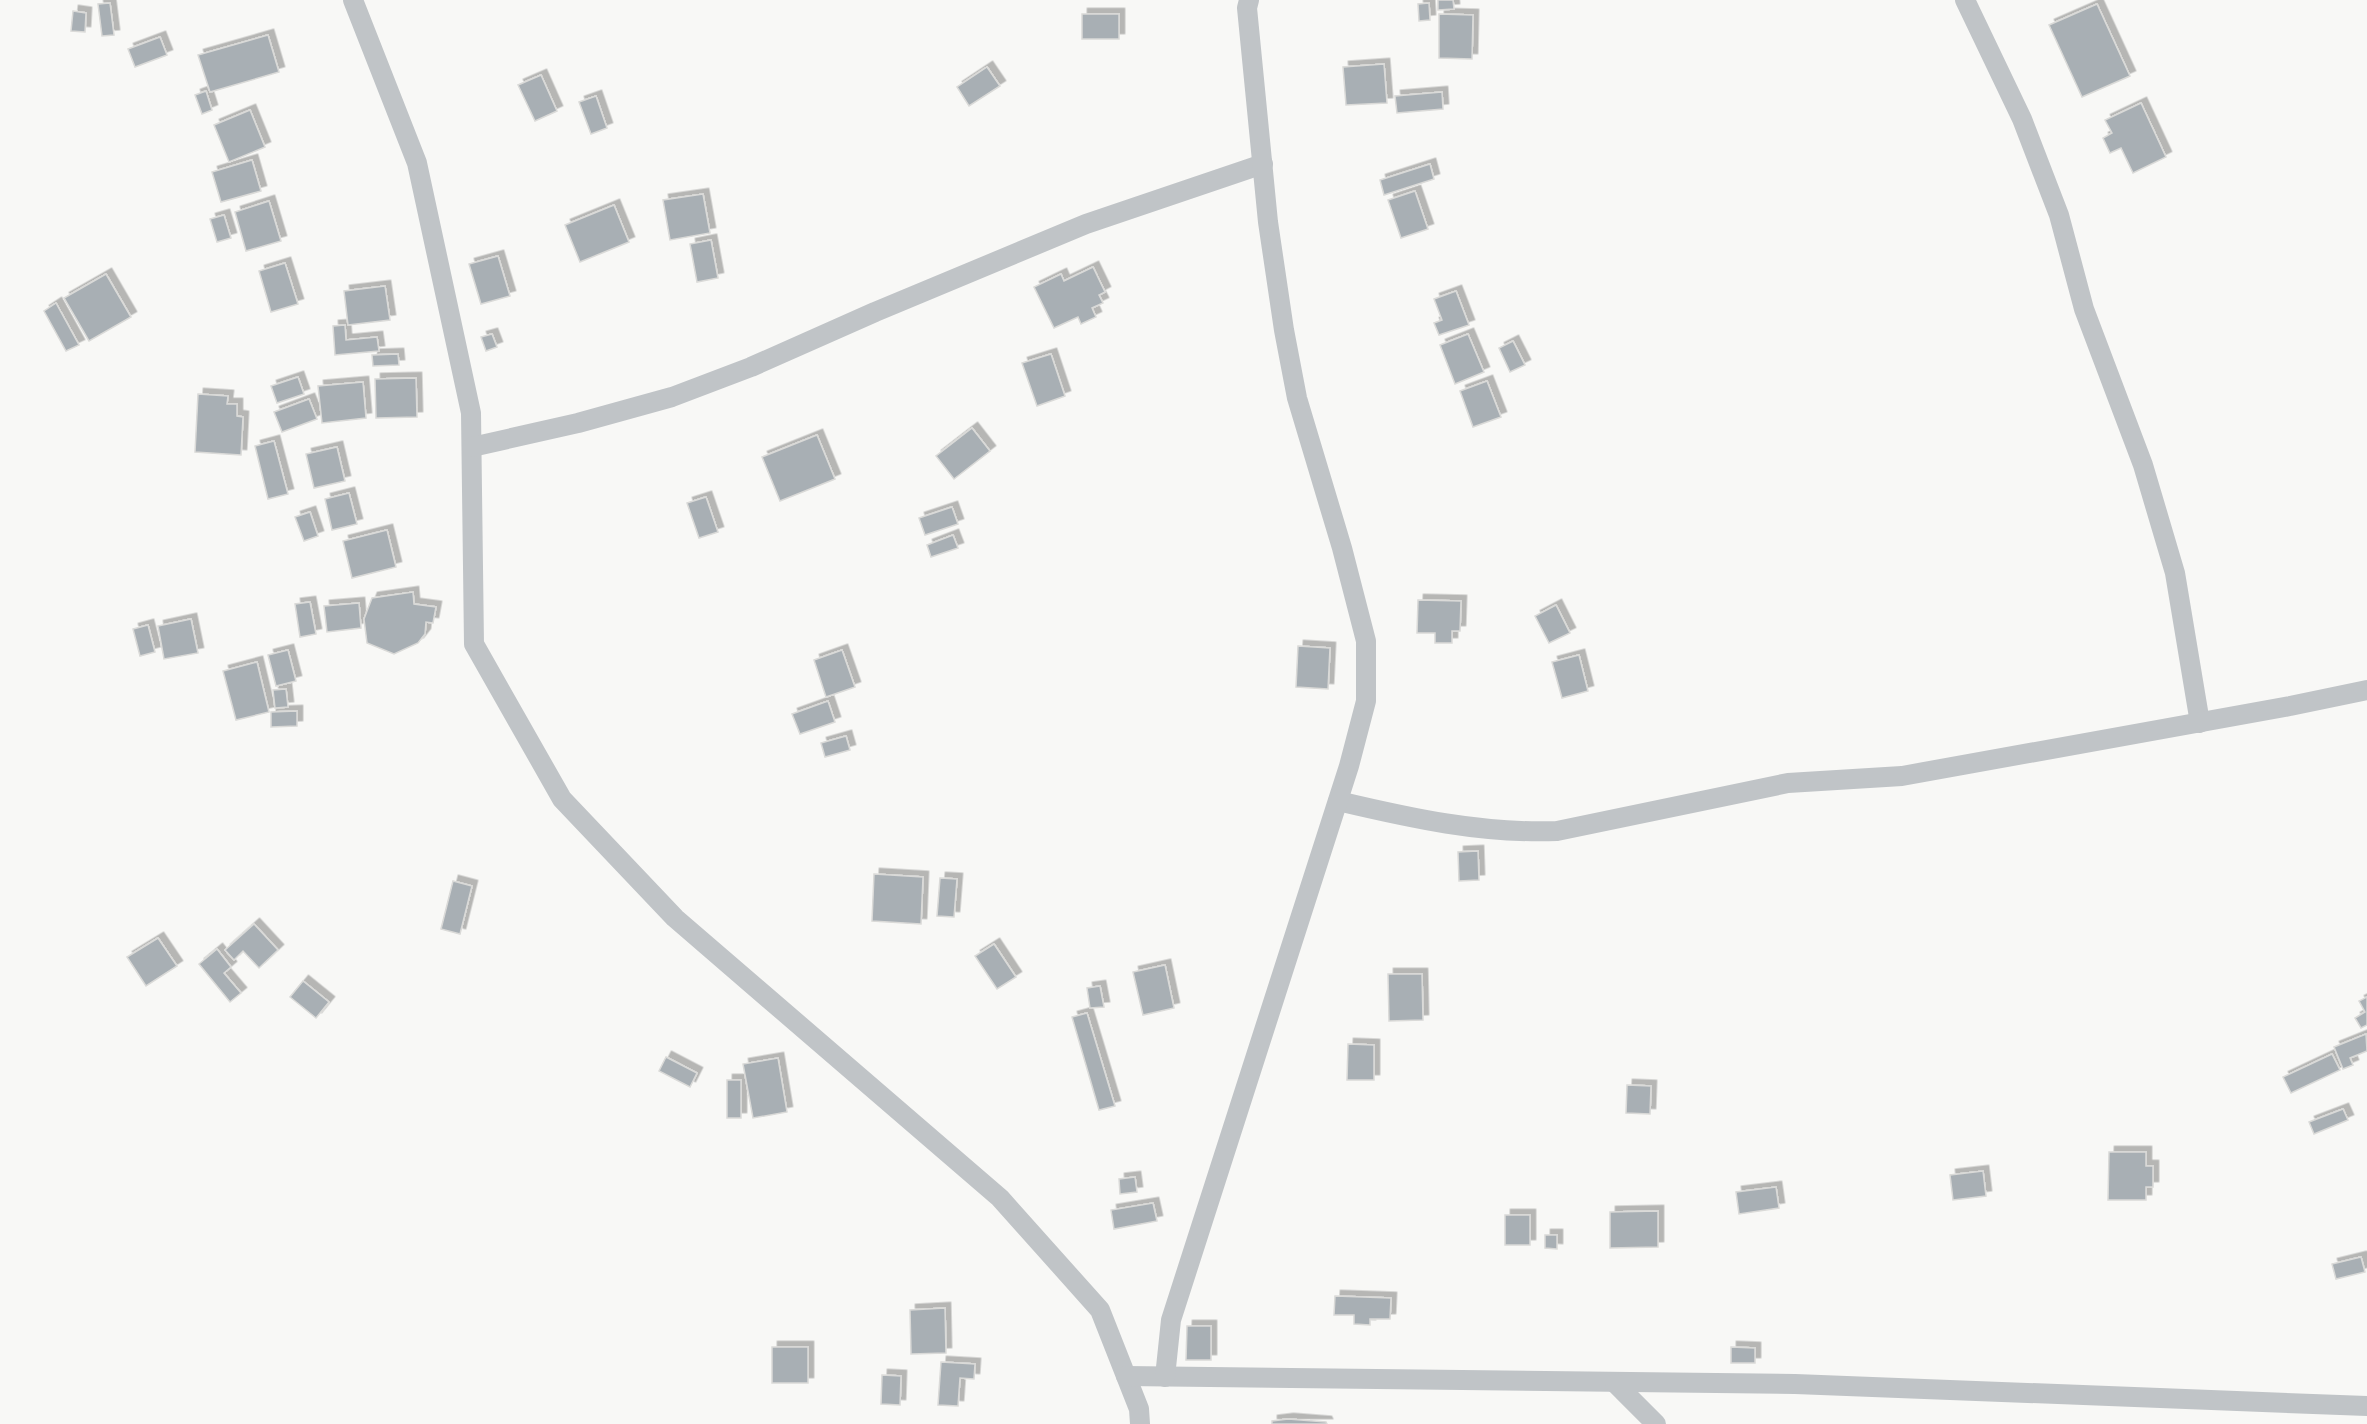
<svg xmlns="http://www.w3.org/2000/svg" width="2367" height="1424" font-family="Poppins,sans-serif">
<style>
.building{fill:#a8afb4;stroke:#dadad8;stroke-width:1.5;filter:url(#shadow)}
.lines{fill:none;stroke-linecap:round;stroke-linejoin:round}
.street{stroke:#c0c4c7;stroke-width:20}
</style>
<defs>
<filter id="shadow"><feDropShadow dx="5.5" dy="-5.5" stdDeviation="0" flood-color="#0004"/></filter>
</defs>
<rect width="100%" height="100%" fill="#f8f8f6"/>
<g class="building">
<polygon points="1438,0 1453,0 1454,9 1438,10"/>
<polygon points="110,3 114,35 102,36 98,4"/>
<polygon points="1429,3 1430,20 1419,21 1418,4"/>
<polygon points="2097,4 2130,76 2082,97 2049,25"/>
<polygon points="73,11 86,13 85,32 71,31"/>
<rect x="1082" y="14" width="37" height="25"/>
<polygon points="1439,14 1473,15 1472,59 1439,58"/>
<polygon points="268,35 279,72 210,92 198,55"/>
<polygon points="160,37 167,55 135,67 128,49"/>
<polygon points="1384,64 1387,103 1346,105 1343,67"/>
<polygon points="987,67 1000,86 969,106 957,87"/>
<polygon points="541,75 557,111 535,121 518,85"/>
<polygon points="206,91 212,110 202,114 195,95"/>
<polygon points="1442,92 1443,109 1397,113 1395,96"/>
<polygon points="596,96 607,128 591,134 579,102"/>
<polygon points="2141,103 2166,157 2133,173 2121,148 2110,153 2103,138 2112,133 2105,120"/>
<polygon points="250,110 265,147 229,162 214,125"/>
<polygon points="252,160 261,191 221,202 212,172"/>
<polygon points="1430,164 1434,179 1384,195 1380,180"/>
<polygon points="1415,191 1428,229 1401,238 1388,200"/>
<polygon points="703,194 710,233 670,240 663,200"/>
<polygon points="269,201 281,241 246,251 235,212"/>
<polygon points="614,205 629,242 580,262 565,225"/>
<polygon points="224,215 231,238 217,242 210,219"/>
<polygon points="711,240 718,278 697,282 690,244"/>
<polygon points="498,256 510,296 481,304 469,264"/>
<polygon points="285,263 298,304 271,312 259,271"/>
<polygon points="1093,267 1105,292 1099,295 1103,303 1092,308 1096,317 1081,324 1078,317 1054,328 1034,287 1061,274 1064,281"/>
<polygon points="106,274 131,317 89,341 64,298"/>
<polygon points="385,286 390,320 348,325 344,291"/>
<polygon points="1456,291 1469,325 1439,335 1434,323 1442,320 1434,299"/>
<polygon points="56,303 79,345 66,351 44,311"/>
<polygon points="345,325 346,340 377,337 379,351 335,355 333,326"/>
<polygon points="492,334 497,347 486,351 481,337"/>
<polygon points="1468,334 1484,372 1455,384 1440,345"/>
<polygon points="1513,341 1525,365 1510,372 1499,348"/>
<polygon points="398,354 399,365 373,366 372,355"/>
<polygon points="1051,354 1065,396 1037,406 1022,363"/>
<polygon points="298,377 304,394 277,403 271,386"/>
<polygon points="416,378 417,417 376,418 375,379"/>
<polygon points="1487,381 1501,417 1473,427 1460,391"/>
<polygon points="363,382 366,418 322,423 318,386"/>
<polygon points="198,394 228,396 227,404 237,404 237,416 243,417 241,455 195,452"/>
<polygon points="309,399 317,419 282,432 274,412"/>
<polygon points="972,428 990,451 954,479 936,456"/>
<polygon points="817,435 835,479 780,501 762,457"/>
<polygon points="274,441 288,494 268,499 255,446"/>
<polygon points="337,447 345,481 314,488 306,454"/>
<polygon points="349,493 357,524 332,530 325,499"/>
<polygon points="706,497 718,532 699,538 687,503"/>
<polygon points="952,507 958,524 925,535 919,518"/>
<polygon points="310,512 318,536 304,541 295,517"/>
<polygon points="387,530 396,567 352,578 343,541"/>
<polygon points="953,535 958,548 931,557 927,545"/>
<polygon points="413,592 414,604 436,607 433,623 426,622 425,634 418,643 394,654 367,643 364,619 372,598"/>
<polygon points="1418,600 1461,601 1460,631 1452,631 1452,643 1435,643 1435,633 1417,633"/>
<polygon points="310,602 316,634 300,637 295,604"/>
<polygon points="359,603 361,628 327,632 324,606"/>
<polygon points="1556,605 1570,633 1549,643 1535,616"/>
<polygon points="191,619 198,653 164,659 158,626"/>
<polygon points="148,625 155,652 140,656 133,629"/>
<polygon points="1298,646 1330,648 1328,689 1296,687"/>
<polygon points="288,650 296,681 276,686 268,655"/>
<polygon points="842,650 855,687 826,697 814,660"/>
<polygon points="1579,655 1588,691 1562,698 1552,662"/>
<polygon points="257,662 269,712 236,720 223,671"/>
<polygon points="286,689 288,707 275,708 273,690"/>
<polygon points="828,701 835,722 800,734 792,714"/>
<polygon points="297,711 297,726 271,727 271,712"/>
<polygon points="846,736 850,750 825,757 821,743"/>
<polygon points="1478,851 1479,880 1459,881 1458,852"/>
<polygon points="874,874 923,877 921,924 872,921"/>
<polygon points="940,878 957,879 954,917 937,916"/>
<polygon points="453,881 472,886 460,934 441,929"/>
<polygon points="254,924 278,950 259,968 243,951 234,960 225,950"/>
<polygon points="158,938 177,966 146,986 127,957"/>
<polygon points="994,944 1016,977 997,989 975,956"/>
<polygon points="217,949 231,967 224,973 241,993 230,1002 199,964"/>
<polygon points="1165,965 1174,1008 1143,1015 1133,972"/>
<polygon points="1388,974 1422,974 1423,1020 1389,1021"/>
<polygon points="303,981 329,1002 316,1018 290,997"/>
<polygon points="1100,986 1104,1007 1090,1008 1087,988"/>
<polygon points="2367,997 2367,1025 2361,1028 2355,1018 2365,1012 2359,1001"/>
<polygon points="1087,1013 1115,1106 1099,1110 1072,1017"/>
<polygon points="2366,1034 2367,1051 2350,1058 2353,1065 2343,1069 2334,1047"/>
<polygon points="1348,1044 1374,1045 1374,1080 1347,1080"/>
<polygon points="2332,1054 2340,1070 2291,1093 2283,1077"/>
<polygon points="666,1057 697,1073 690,1087 659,1071"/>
<polygon points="778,1058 787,1112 753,1118 743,1064"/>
<rect x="727" y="1080" width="14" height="38"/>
<polygon points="1627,1085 1651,1086 1650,1114 1626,1113"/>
<polygon points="2343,1109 2348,1120 2314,1134 2309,1122"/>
<polygon points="2109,1152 2146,1152 2146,1166 2153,1166 2153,1187 2146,1187 2146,1200 2108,1200"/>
<polygon points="1983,1171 1986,1196 1953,1200 1950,1175"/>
<polygon points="1135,1177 1137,1192 1120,1194 1119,1179"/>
<polygon points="1776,1187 1779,1208 1739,1214 1736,1192"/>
<polygon points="1153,1203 1157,1221 1114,1229 1111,1210"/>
<polygon points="1658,1211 1658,1247 1610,1248 1610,1212"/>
<rect x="1505" y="1215" width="25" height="30"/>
<polygon points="1545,1235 1557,1235 1557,1249 1545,1248"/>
<polygon points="2361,1257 2365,1272 2336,1279 2332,1264"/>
<polygon points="1335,1296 1391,1298 1390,1319 1370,1319 1370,1325 1354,1324 1354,1315 1334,1315"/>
<polygon points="945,1308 946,1353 911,1354 910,1310"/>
<polygon points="1187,1326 1211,1326 1211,1360 1186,1360"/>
<rect x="772" y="1347" width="36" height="36"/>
<polygon points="1731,1347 1755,1348 1755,1363 1731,1363"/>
<polygon points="941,1362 975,1364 974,1379 960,1378 958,1406 938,1405"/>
<polygon points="882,1375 901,1376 900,1405 881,1404"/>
<polygon points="1288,1419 1326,1422 1327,1424 1272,1424 1272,1421"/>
</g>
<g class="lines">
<g class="street">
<polyline points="353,0 417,163 471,413 474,644 562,799 675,918 1000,1198 1100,1310 1139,1409 1140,1424"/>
<polyline points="1965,0 2022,119 2059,215 2084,309 2143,465 2175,573 2200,723"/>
<polyline points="472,447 578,423 672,397 751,367 875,312 1086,224 1263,164"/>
<path d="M 1338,801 C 1410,818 1482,834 1557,831 L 1788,783 L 1902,776 L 2290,706 L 2367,690"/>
<polyline points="1126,1376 1795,1384 2367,1406"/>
<polyline points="1165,1377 1171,1320 1349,766 1366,701 1366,641 1342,548 1297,398 1284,330 1268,222 1247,8 1249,0"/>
<polyline points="1615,1383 1656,1424"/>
</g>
</g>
</svg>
